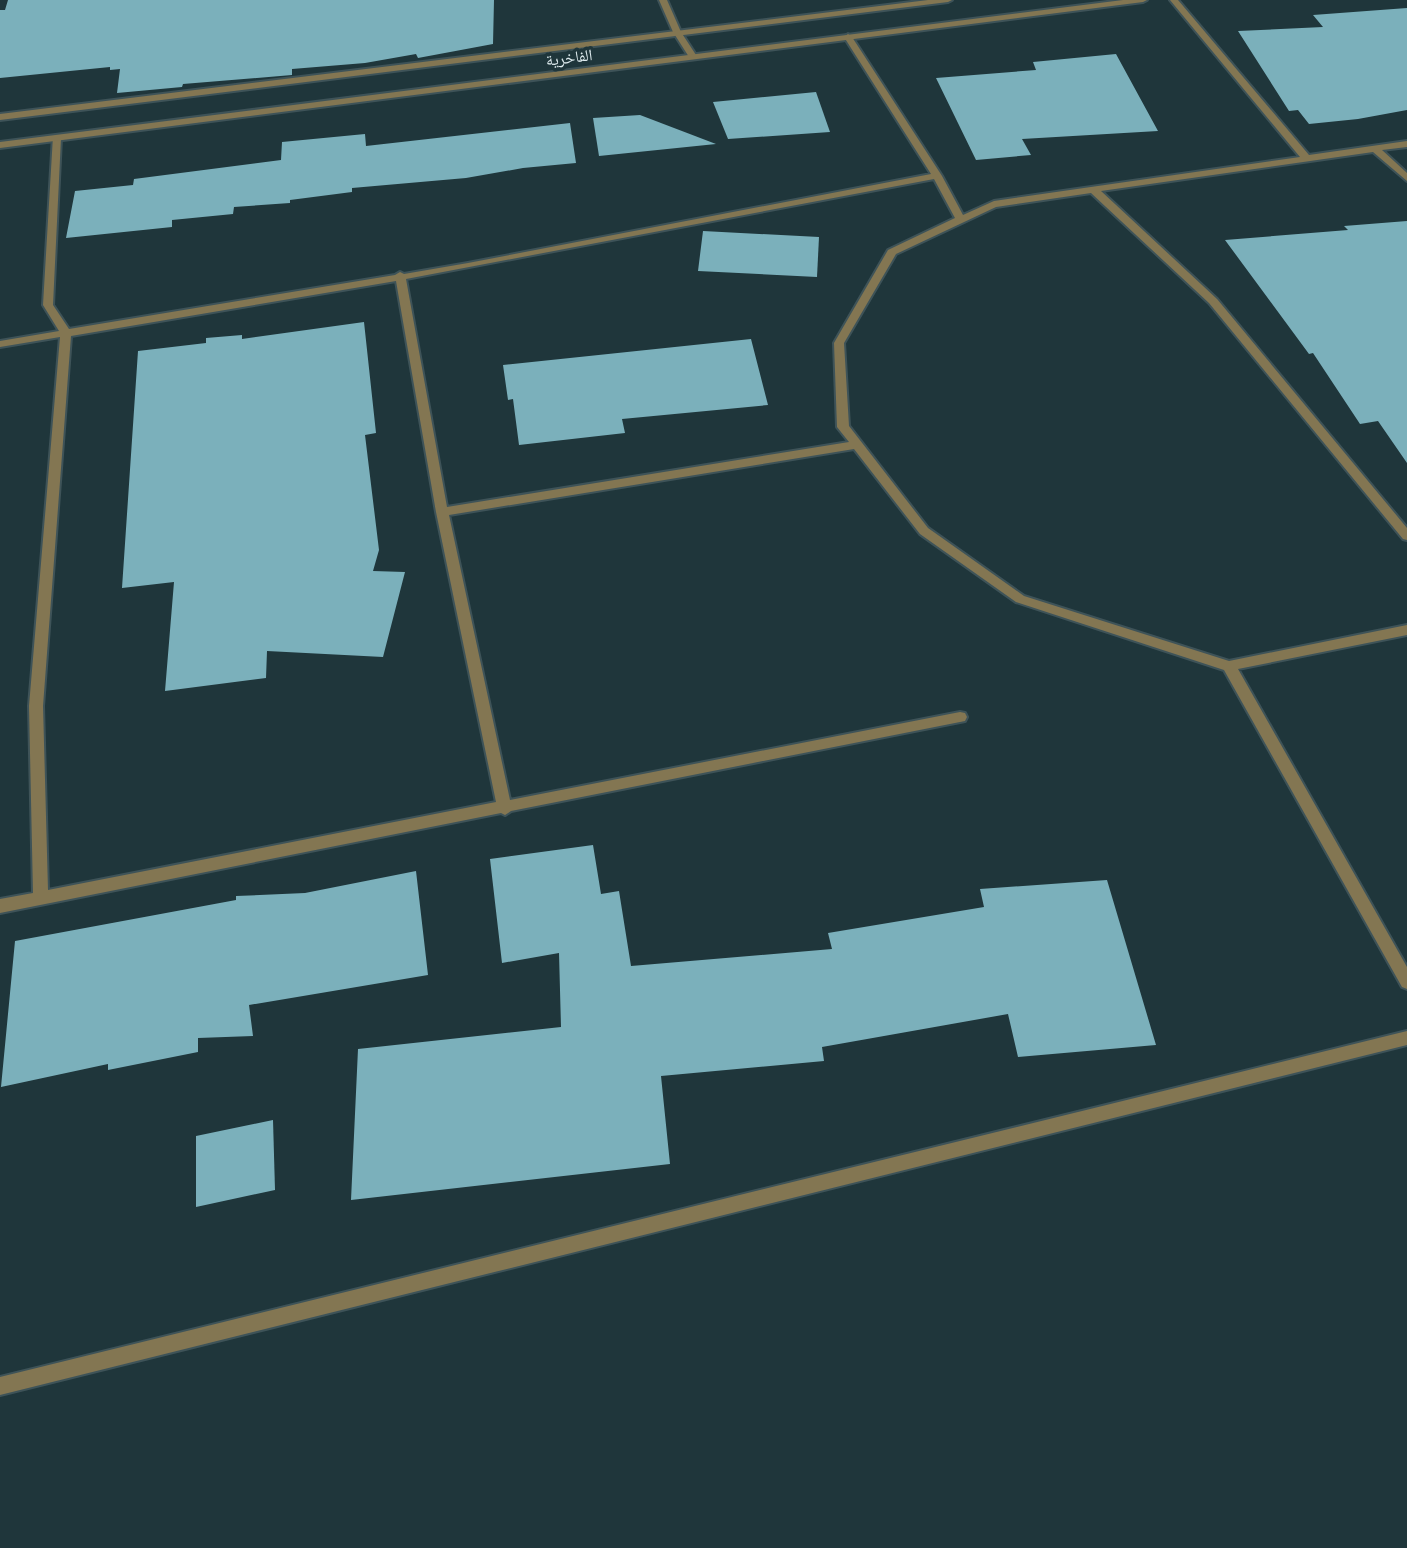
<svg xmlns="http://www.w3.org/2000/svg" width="1407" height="1548" font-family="Ubuntu,'Noto Naskh Arabic',sans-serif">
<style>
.building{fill:#7bb0bb}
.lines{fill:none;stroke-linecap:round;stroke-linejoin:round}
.minor-casing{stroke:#3e5358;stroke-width:4}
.tertiary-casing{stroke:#3e5358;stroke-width:4}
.minor{fill:#837652;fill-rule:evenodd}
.tertiary{fill:#837652;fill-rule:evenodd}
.labels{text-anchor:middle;stroke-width:7;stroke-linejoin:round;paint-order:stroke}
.far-street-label{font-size:16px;fill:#deebee;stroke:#1f363b}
</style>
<rect width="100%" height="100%" fill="#1f363b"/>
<g class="building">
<polygon points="8,0 494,0 493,44 418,58 416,54 365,63 292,69 292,75 183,84 182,87 117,93 120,69 110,70 110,67 0,78 0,10 5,10"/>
<polygon points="1407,8 1407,110 1358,119 1309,124 1298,110 1289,111 1238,31 1323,27 1313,15"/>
<polygon points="1116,54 1158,131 1022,139 1031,155 976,160 936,78 1036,70 1033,62"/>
<polygon points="816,92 830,132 728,139 713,102"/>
<polygon points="640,115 716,144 599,156 593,118"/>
<polygon points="570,123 576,163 523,168 466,178 352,188 352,192 290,200 290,203 234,207 233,214 172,220 172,227 66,238 75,191 133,185 134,179 281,160 282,142 365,134 366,146"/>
<polygon points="1407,221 1407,463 1378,421 1360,424 1313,353 1309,354 1225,240 1348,230 1344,226"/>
<polygon points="703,231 819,237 817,277 698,271"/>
<polygon points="364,322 376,433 365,435 379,550 373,571 405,572 383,657 267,651 266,678 165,691 174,582 122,588 138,351 206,343 206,338 242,335 242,339"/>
<polygon points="751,339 768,405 622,419 625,433 519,445 513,399 508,400 503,365"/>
<polygon points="593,845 601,894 619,891 631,966 832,949 828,933 984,907 980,889 1107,880 1156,1045 1018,1057 1008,1014 822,1047 824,1061 661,1076 670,1164 351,1200 358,1049 561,1027 559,953 502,963 490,859"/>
<polygon points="416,871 428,975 249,1005 253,1036 198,1038 198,1052 108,1070 108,1064 1,1087 15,941 236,900 236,896 305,893"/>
<polygon points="273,1120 275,1190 196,1207 196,1136"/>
</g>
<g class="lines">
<g class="minor-casing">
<g id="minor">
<polygon points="659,0 667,0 681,32 696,55 695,57 689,57 673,32"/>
<path d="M 1170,0 L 1178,0 L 1309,155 L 1407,141 L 1407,147 L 1382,150 L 1407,173 L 1407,181 L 1373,152 L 1101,191 L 1217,299 L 1407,528 L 1407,540 L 1403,539 L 1209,303 L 1091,193 L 996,207 L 896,254 L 844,343 L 849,426 L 928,528 L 1024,596 L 1229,661 L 1407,625 L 1407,635 L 1238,669 L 1407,967 L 1407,989 L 1402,987 L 1224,670 L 1016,602 L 920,534 L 854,449 L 449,515 L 510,800 L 960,712 L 965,713 L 967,717 L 965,721 L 511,811 L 505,815 L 501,813 L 0,913 L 0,899 L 33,893 L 29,706 L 60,337 L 0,347 L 0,341 L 59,331 L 43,305 L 53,136 L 61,138 L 53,305 L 69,329 L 395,275 L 400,272 L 404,274 L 468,263 L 931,174 L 844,37 L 848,34 L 852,37 L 942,176 L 963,215 L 994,201 L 1300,157 ZM 934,179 L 955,218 L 888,250 L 834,343 L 837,427 L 849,442 L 447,507 L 406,279 ZM 396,281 L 436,512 L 496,802 L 48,890 L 43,706 L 71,336 Z"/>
<polygon points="1407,1031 1407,1045 0,1395 0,1377"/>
</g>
</g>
<g class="tertiary-casing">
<g id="tertiary">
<polygon points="928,0 952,0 948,2 0,120 0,114"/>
<polygon points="1123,0 1147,0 1143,2 0,148 0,142"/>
</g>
</g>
<use href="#minor" class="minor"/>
<use href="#tertiary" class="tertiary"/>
</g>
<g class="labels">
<g class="far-street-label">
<text transform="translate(569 57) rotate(-7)" y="6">الفاخرية</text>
</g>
</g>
</svg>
